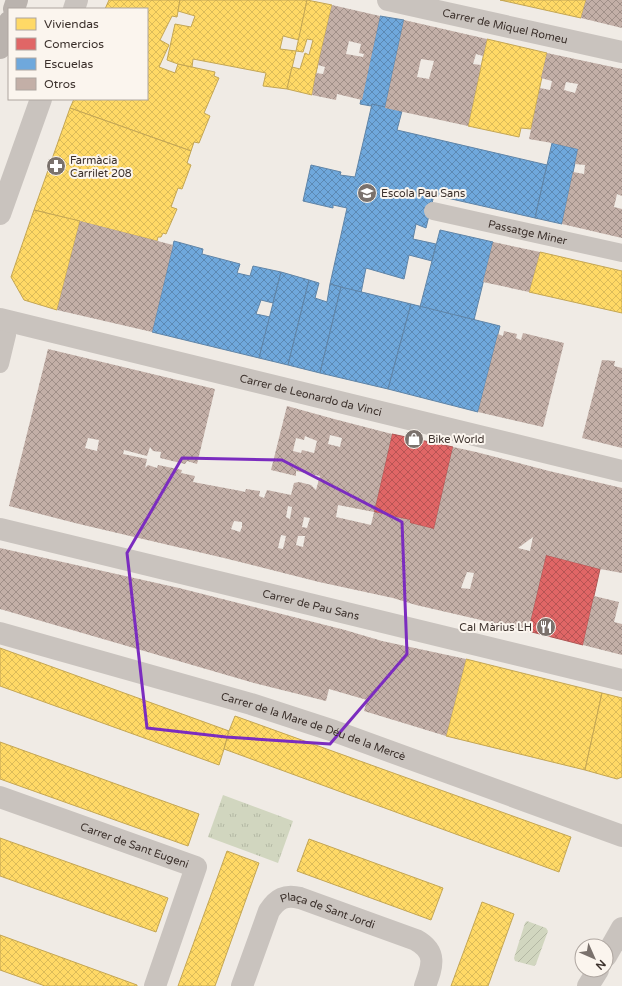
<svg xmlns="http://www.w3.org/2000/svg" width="622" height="986" font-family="'Varela Round',sans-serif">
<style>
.park{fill:url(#park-tufts)}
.garden{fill:url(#garden-furrows)}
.homes{fill:url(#homes-cross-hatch);stroke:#c4a654}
.shops{fill:url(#shops-cross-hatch);stroke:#ae5654}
.schools{fill:url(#schools-cross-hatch);stroke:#5f84a7}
.building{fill:url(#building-cross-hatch);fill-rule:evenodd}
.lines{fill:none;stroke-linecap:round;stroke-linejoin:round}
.pedestrian{stroke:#c9c3be;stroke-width:18}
.minor{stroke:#c9c3be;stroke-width:22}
.tertiary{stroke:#c9c3be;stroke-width:22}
.secondary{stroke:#bab3ae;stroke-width:22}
.marked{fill:none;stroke:#7b2cbf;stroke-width:3;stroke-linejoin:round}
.labels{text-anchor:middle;stroke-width:4;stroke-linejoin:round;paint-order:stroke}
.street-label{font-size:11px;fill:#3b302b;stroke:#fbf5ee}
.poi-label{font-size:11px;fill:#3b302b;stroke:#fbf5ee;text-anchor:start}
</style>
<defs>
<pattern id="park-tufts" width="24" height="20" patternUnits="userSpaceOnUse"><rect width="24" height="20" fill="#d1d6bf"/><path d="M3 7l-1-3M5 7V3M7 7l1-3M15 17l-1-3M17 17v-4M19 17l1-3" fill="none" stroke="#b4b8a4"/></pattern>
<pattern id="garden-furrows" width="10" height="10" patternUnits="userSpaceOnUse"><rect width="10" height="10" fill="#d1d6bf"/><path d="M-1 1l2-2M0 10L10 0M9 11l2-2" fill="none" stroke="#b4b8a4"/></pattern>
<pattern id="homes-cross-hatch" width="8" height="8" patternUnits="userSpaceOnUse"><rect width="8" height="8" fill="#ffd966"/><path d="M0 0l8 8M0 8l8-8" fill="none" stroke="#dbbb59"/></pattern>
<pattern id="shops-cross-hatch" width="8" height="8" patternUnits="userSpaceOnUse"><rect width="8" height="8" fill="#e06666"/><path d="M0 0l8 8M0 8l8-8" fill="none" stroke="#b75454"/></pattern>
<pattern id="schools-cross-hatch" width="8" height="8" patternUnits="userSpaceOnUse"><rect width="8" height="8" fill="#6fa8dc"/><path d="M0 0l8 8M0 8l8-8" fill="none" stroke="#5c89b3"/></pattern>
<pattern id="building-cross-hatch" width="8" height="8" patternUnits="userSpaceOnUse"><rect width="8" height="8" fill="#c3afa7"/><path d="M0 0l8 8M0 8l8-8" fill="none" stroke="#a08f88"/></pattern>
</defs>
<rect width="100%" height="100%" fill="#f0ebe5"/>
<polygon class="park" points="223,795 293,821 278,863 208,837"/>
<polygon class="garden" points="527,921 546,928 548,931 536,964 534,966 515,961 514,958 525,923"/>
<g class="homes">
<polygon points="109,0 180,0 177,17 172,16 160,40 169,45 159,67 175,73 178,64 215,72 214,76 219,78 204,113 210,116 199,143 194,142 191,151 70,108 74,99 147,99 147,9 105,9"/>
<polygon points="180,0 307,0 299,40 283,36 280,49 296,51 287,89 263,86 266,73 193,59 192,67 178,64 167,60 175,24 191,27 195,16 178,11"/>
<polygon points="307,0 332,5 316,73 312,95 287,89 292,67 300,69 305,53 309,55 313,40 307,39 303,52 296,51"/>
<polygon points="500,0 586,0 581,18"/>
<polygon points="487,39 547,53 531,129 521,128 519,137 468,126"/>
<polygon points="70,108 191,151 187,163 191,165 182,189 178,188 171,207 177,209 166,234 163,233 161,237 158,237 157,241 34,210"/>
<polygon points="34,210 80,221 57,310 24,300 11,277"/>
<polygon points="540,252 622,271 622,313 529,292"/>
<polygon points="0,648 229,731 224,749 219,765 0,686"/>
<polygon points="466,659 602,693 585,770 446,736"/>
<polygon points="602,693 622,698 622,777 617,779 585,770"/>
<polygon points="235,716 571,837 559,872 224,749 229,731"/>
<polygon points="0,742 199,814 188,846 0,779"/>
<polygon points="0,838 168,898 156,932 0,876"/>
<polygon points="309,839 443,888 431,920 297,871"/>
<polygon points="227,851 259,863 215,986 178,986"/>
<polygon points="482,902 514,914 488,986 451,986"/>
<polygon points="0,935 137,985 137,986 45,986 0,970"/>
</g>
<g class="shops">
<polygon points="392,434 453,447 434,529 410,523 410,520 374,512"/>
<polygon points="546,555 600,569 583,645 528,631"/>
</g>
<g class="schools">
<polygon points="380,16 404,20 385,108 372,104 371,106 360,104"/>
<polygon points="372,104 402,111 397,130 547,165 535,218 434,195 426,228 416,224 413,239 436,244 432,261 409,255 404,279 366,268 361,293 330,284 347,208 333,205 333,208 303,201 311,165 341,172 340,175 355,177"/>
<polygon points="552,143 578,149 562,224 535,218"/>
<polygon points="440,230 493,242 474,320 420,307"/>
<polygon points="174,241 203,249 202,254 240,264 237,273 250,276 253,266 281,272 273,303 261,300 256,314 270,317 259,358 152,332"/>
<polygon points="281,272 309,280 288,365 259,358"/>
<polygon points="309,280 319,283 315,298 327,302 330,284 341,287 320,373 288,365"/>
<polygon points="341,287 411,304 388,389 320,373"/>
<polygon points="411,304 500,326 478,412 388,389"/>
</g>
<g class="building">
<polygon points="586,0 622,0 622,28 581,18"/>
<path d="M 332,5 L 380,16 L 362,100 L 337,94 L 336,100 L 312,95 L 316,73 L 323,74 L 325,67 L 318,65 ZM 349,41 L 361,44 L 359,53 L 364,54 L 363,57 L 346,54 Z"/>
<path d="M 404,20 L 487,39 L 483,56 L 476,54 L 473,64 L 481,65 L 468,126 L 385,108 ZM 421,59 L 434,61 L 429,79 L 417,77 Z"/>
<path d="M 547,53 L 622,69 L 622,196 L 617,194 L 614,207 L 622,209 L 622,238 L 562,224 L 573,172 L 584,174 L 585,165 L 575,164 L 578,149 L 552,143 L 529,139 L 540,88 L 550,90 L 552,81 L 541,78 ZM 566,82 L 578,84 L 575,93 L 564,90 Z"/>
<polygon points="80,221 173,245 152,332 57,310"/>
<polygon points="493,242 540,252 529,292 483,282"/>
<polygon points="504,331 517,334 516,338 521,340 523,333 564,343 543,427 478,412 498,334 503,336"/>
<path d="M 48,349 L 215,389 L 197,464 L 187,461 L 185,464 L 160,458 L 161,452 L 153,451 L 150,447 L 147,456 L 124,450 L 123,454 L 147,459 L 145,468 L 148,465 L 157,468 L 158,465 L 182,470 L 181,473 L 195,476 L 193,482 L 241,491 L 245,492 L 246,489 L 260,491 L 259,496 L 264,498 L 267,490 L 291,495 L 294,483 L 299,482 L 311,485 L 316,490 L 320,476 L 296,471 L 296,476 L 271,470 L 287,406 L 334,419 L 392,434 L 374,512 L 338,505 L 336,517 L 371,525 L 374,512 L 410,520 L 410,523 L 434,529 L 453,447 L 476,452 L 549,471 L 622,488 L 622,573 L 600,569 L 546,555 L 528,631 L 416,605 L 393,598 L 319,582 L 224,558 L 79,524 L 9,506 ZM 330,435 L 342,438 L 340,447 L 328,444 ZM 305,436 L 317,441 L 314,453 L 302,450 L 301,453 L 293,451 L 296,438 L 304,440 ZM 88,438 L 99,440 L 97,451 L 85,448 ZM 288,506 L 292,507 L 290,519 L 286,517 ZM 304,517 L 310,518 L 307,528 L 302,527 ZM 234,521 L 242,522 L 242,527 L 240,532 L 231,529 ZM 281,535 L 286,536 L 283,549 L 278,548 ZM 298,536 L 305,536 L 303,547 L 296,545 ZM 533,537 L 530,551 L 518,548 ZM 467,572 L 474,573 L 470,589 L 461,588 Z"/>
<polygon points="602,360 615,361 614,366 622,368 622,448 582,438"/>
<polygon points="0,548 179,588 345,630 382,641 466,659 446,736 364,711 367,700 329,689 326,701 254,683 0,609"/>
<polygon points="594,596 619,602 614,622 622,624 622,655 583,645"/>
</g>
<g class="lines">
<g class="pedestrian">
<path id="s1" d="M 433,211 L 622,253"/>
<polyline points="0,364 7,335"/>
</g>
<g class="minor">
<path id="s2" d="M 388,0 L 622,52"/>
<polyline points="74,9 77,0"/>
<polyline points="0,214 41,99"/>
<path id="s3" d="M 0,319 L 622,471"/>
<path id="s4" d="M 0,529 L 622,680"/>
<path id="s5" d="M 0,633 L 251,704 L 334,731 L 622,836"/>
<path id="s6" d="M 0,797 L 196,867 L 155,986"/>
<path id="s7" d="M 242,986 L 269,911 C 277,899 285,894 300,898 L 416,940 C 438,952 432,967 425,986"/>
</g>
<g class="tertiary">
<polyline points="606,956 622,928"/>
<polyline points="588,986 598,970"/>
</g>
<g class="secondary">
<polyline points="14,9 17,0"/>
<polyline points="0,48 9,22"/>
</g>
</g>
<path class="marked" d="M 182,458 L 282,460 L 402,522 L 407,654 L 330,744 L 226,737 L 147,728 L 127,553 Z"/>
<defs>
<g id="pharmacy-disc" transform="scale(1)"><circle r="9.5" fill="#7a716c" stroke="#fbf5ee"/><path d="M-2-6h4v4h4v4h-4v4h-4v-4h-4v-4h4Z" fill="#fff"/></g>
<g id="school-disc" transform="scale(1)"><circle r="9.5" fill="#7a716c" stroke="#fbf5ee"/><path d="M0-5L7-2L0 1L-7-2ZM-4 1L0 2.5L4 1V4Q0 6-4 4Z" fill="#fff"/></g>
<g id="shop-disc" transform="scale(1)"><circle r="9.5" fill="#7a716c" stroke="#fbf5ee"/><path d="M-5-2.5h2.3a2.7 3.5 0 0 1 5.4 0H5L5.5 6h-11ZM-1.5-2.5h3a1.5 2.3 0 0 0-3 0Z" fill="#fff"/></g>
<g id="restaurant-disc" transform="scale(1)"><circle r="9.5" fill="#7a716c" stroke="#fbf5ee"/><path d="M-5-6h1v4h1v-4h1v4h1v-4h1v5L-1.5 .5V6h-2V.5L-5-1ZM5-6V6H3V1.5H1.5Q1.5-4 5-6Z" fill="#fff"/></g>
</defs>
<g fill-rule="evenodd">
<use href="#pharmacy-disc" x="56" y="166"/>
<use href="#school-disc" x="367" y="193"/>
<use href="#shop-disc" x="414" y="439"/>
<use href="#restaurant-disc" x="546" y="627"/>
</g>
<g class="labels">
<g class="street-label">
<text dy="4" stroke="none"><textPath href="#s2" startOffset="120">Carrer de Miquel Romeu</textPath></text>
<text dy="4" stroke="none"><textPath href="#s1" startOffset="97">Passatge Miner</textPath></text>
<text dy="4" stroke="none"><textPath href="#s3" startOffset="320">Carrer de Leonardo da Vinci</textPath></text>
<text dy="4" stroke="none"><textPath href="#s4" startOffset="320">Carrer de Pau Sans</textPath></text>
<text dy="4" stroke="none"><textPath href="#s5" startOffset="327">Carrer de la Mare de Déu de la Mercè</textPath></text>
<text dy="4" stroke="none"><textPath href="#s6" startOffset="143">Carrer de Sant Eugeni</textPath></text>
<text dy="4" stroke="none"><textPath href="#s7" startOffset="146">Plaça de Sant Jordi</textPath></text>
</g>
<g class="poi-label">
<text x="70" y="164">Farmàcia<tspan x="70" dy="13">Carrilet 208</tspan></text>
<text x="381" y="197">Escola Pau Sans</text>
<text x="428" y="443">Bike World</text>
<text x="532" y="631" text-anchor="end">Cal Màrius LH</text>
</g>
</g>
<rect x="8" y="8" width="140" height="92" fill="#fbf5ee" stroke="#aea6a0"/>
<rect x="16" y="18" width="20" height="12" fill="#ffd966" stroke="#aea6a0"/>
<text x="44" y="28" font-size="12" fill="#3b302b">Viviendas</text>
<rect x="16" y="38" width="20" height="12" fill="#e06666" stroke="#aea6a0"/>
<text x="44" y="48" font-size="12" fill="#3b302b">Comercios</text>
<rect x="16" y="58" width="20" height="12" fill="#6fa8dc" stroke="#aea6a0"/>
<text x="44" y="68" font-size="12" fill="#3b302b">Escuelas</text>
<rect x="16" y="78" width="20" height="12" fill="#c3afa7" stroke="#aea6a0"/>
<text x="44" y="88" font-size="12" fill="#3b302b">Otros</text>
<g transform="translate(594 958) rotate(135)"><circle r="19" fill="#fbf5ee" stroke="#aea6a0"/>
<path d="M0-3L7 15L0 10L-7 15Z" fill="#7a716c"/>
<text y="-6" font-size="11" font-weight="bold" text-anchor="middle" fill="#3b302b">N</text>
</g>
</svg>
